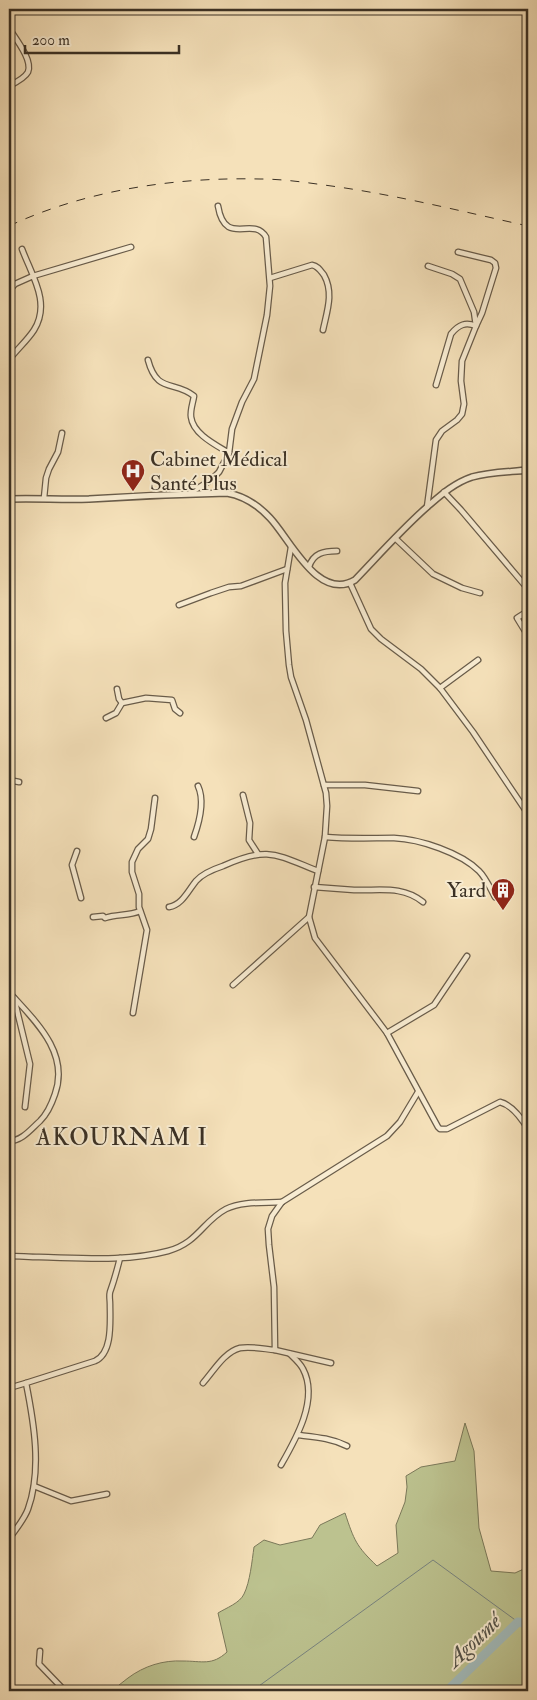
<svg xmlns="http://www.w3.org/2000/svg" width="537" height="1700" font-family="'IM FELL Double Pica',serif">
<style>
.green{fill:#bcc28f;stroke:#7b795a}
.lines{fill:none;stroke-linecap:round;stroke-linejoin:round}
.stream{stroke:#78837f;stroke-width:1}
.river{stroke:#a2bbbb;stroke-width:9}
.minor-casing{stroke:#695c4a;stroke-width:7}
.tertiary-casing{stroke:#695c4a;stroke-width:8}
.minor{stroke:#f8ecd2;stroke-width:4.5}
.tertiary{stroke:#f8ecd2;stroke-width:5}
.rail{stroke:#3a3024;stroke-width:1;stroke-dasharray:9 9;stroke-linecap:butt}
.labels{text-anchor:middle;stroke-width:4;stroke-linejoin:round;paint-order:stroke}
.poi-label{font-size:21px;fill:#3a3024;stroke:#f8ecd2;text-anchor:start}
.water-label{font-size:22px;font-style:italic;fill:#54534a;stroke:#f8ecd2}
.quarter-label{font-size:24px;letter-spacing:1px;fill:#3a3024;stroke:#f8ecd2}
</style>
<rect width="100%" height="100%" fill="#f5e1ba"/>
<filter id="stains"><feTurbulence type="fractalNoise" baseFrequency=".004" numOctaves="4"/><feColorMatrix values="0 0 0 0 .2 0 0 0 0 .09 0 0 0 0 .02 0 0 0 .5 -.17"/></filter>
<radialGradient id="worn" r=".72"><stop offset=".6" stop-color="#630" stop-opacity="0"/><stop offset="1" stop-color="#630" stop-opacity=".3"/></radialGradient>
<g class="green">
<polygon points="528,988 528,1045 524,1034 526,991"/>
<path d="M 465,1423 L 474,1451 L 479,1528 L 491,1571 L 515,1573 L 528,1567 L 528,1691 L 113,1691 C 117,1686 123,1682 128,1678 C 144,1666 163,1660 183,1661 C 202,1661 212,1666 227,1652 L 218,1613 C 226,1608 240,1603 244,1594 C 250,1582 252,1561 254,1547 L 264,1540 L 280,1545 L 312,1538 L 320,1525 L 345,1513 C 354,1540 356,1546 377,1566 L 398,1553 L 396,1525 L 405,1502 L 407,1487 L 406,1476 L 421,1467 L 455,1461 Z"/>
</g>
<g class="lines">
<polyline class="stream" points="252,1691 433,1560 518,1622"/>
<polyline class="river" points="447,1691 518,1622 528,1624"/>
<g class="minor-casing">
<g id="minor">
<path d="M 9,28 C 15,38 33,60 28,72 C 25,78 15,83 9,86"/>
<path d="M 270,278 L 312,265 C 318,266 320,270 324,275 C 334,293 327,311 323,330"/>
<polyline points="9,291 15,284 33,276 131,247"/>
<path d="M 9,360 C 16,350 27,341 34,330 C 51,303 32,276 22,249"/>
<path d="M 148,360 C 157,394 174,380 194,396 C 193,403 190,410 191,417 C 193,434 216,445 229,453"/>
<path d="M 436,385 L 451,334 C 459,324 466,322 476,326 L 482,313 L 496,268 L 495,263 L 491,260 L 458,252"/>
<polyline points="444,492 461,510 528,589"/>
<path d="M 190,493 L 211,480 L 219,472 L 229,453 L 232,429 L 242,402 L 254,379 L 267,315 L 270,286 L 266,237 C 253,215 225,248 218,206"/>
<polyline points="44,498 46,478 49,469 58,452 62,433"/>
<polyline points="427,507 436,440 442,431 457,420 462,414 464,404 461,381 462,361 476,326 474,312 460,279 452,274 428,266"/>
<polyline points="395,538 433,574 462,588 480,593"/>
<path d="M 309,567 C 313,553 324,551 337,551"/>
<polyline points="350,583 371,629 381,639 421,669 440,688 473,732 528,814"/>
<polyline points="179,605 211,593 229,587 241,586 287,569"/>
<polyline points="528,611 517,618 528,636"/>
<polyline points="440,688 478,660"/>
<polyline points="117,689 119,699 122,703 146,698 172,700 175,709 180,713"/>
<polyline points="106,718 116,713 122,703"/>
<polyline points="9,780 19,782"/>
<polyline points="324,785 365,785 418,791"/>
<polyline points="243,795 250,823 249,840 258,854"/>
<path d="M 194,837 C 199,823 205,801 198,786"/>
<path d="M 325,837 C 348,839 371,838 394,838 C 420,839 461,853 479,871 C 486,878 490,888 495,897"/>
<polyline points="77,851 72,865 81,898"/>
<path d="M 314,887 C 328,888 341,889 354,890 C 379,891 402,885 423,902"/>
<path d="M 169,907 C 182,905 188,891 196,881 C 202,874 214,869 223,866 C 268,846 275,854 318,871"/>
<path d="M 93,917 L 103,916 L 105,918 C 117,914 129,916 140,911"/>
<path d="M 309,917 L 315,938 L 387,1033 L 438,1127 L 440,1129 L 447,1129 L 500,1102 C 512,1105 522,1119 528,1129"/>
<polyline points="233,985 309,917 325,837 327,806 326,793 306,720 291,677 289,665 286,631 285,583 291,547"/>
<path d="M 9,992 C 34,1020 70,1052 55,1094 C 52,1103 47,1114 40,1121 C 31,1129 22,1141 9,1141"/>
<polyline points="14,998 30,1064 25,1107"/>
<polyline points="133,1013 147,930 139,907 139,894 132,872 132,862 138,849 148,839 151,829 155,798"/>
<polyline points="387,1033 434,1005 467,956"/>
<path d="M 9,1256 C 19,1256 29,1257 39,1257 C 82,1258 127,1262 168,1251 C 198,1243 203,1221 226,1209 C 242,1201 265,1203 282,1202"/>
<polyline points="275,1350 331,1363"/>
<path d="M 203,1383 C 213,1372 224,1352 240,1348 C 251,1346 264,1349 275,1350 L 274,1287 L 269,1245 L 268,1229 L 272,1216 L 282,1202 L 387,1136 L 400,1122 L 418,1092"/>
<polyline points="9,1388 26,1383"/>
<path d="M 298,1435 C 315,1437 331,1438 347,1446"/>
<path d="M 281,1465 C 296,1439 319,1399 303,1369 C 300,1363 294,1358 290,1354"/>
<polyline points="34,1486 71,1501 107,1494"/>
<path d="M 9,1539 C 15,1530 24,1520 28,1509 C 42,1470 34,1423 26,1383 L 95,1361 C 113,1353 110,1321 110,1304 C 110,1300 109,1296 110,1292 C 114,1281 117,1270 120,1258"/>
<polyline points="40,1651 39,1664 65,1691"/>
</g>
</g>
<g class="tertiary-casing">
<path id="tertiary" d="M 9,499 C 36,498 63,500 89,499 C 135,496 181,494 227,493 C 244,496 258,505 270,518 C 290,539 318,602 355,580 C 379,555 401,530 427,507 C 441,495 454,483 472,477 C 490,472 509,472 528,470"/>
</g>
<use href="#minor" class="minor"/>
<use href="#tertiary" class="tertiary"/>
<path class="rail" d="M 9,226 C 86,190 175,177 260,179 C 281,179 303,182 324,185 C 393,194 460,211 528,226"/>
</g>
<defs>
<g id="hospital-pin" transform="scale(1.25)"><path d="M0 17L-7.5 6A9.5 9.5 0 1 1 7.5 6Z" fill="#8f2418" stroke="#f8ecd2"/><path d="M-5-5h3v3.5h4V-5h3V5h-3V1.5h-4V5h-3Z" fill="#fff"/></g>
<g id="building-pin" transform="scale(1.25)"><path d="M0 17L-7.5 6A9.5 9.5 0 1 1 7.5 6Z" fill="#8f2418" stroke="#f8ecd2"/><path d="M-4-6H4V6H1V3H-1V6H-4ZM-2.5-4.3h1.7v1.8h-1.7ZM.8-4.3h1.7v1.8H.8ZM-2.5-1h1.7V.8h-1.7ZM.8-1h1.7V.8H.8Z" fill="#fff"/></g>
</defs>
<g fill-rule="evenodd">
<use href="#hospital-pin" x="133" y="471"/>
<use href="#building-pin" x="503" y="890"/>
</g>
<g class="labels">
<g class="poi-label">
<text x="150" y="466">Cabinet Médical<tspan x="150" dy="24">Santé Plus</tspan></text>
<text x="486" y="897" text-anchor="end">Yard</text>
</g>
<g class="water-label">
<text transform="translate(473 1640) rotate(-44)" y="8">Agoumé</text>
</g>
<g class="quarter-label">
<text x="122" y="1145">AKOURNAM I</text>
</g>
</g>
<rect width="537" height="1700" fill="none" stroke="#f5e1ba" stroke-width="30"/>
<rect x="10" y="10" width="517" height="1680" fill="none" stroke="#3a3024" stroke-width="2.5"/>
<rect x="15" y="15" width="507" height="1670" fill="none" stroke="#3a3024"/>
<path d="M25 45v8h154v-8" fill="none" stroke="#3a3024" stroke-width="2.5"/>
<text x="32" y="45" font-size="15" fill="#3a3024" stroke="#f8ecd2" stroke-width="4" paint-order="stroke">200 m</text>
<rect width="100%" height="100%" filter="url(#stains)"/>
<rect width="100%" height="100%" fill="url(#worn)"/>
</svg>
